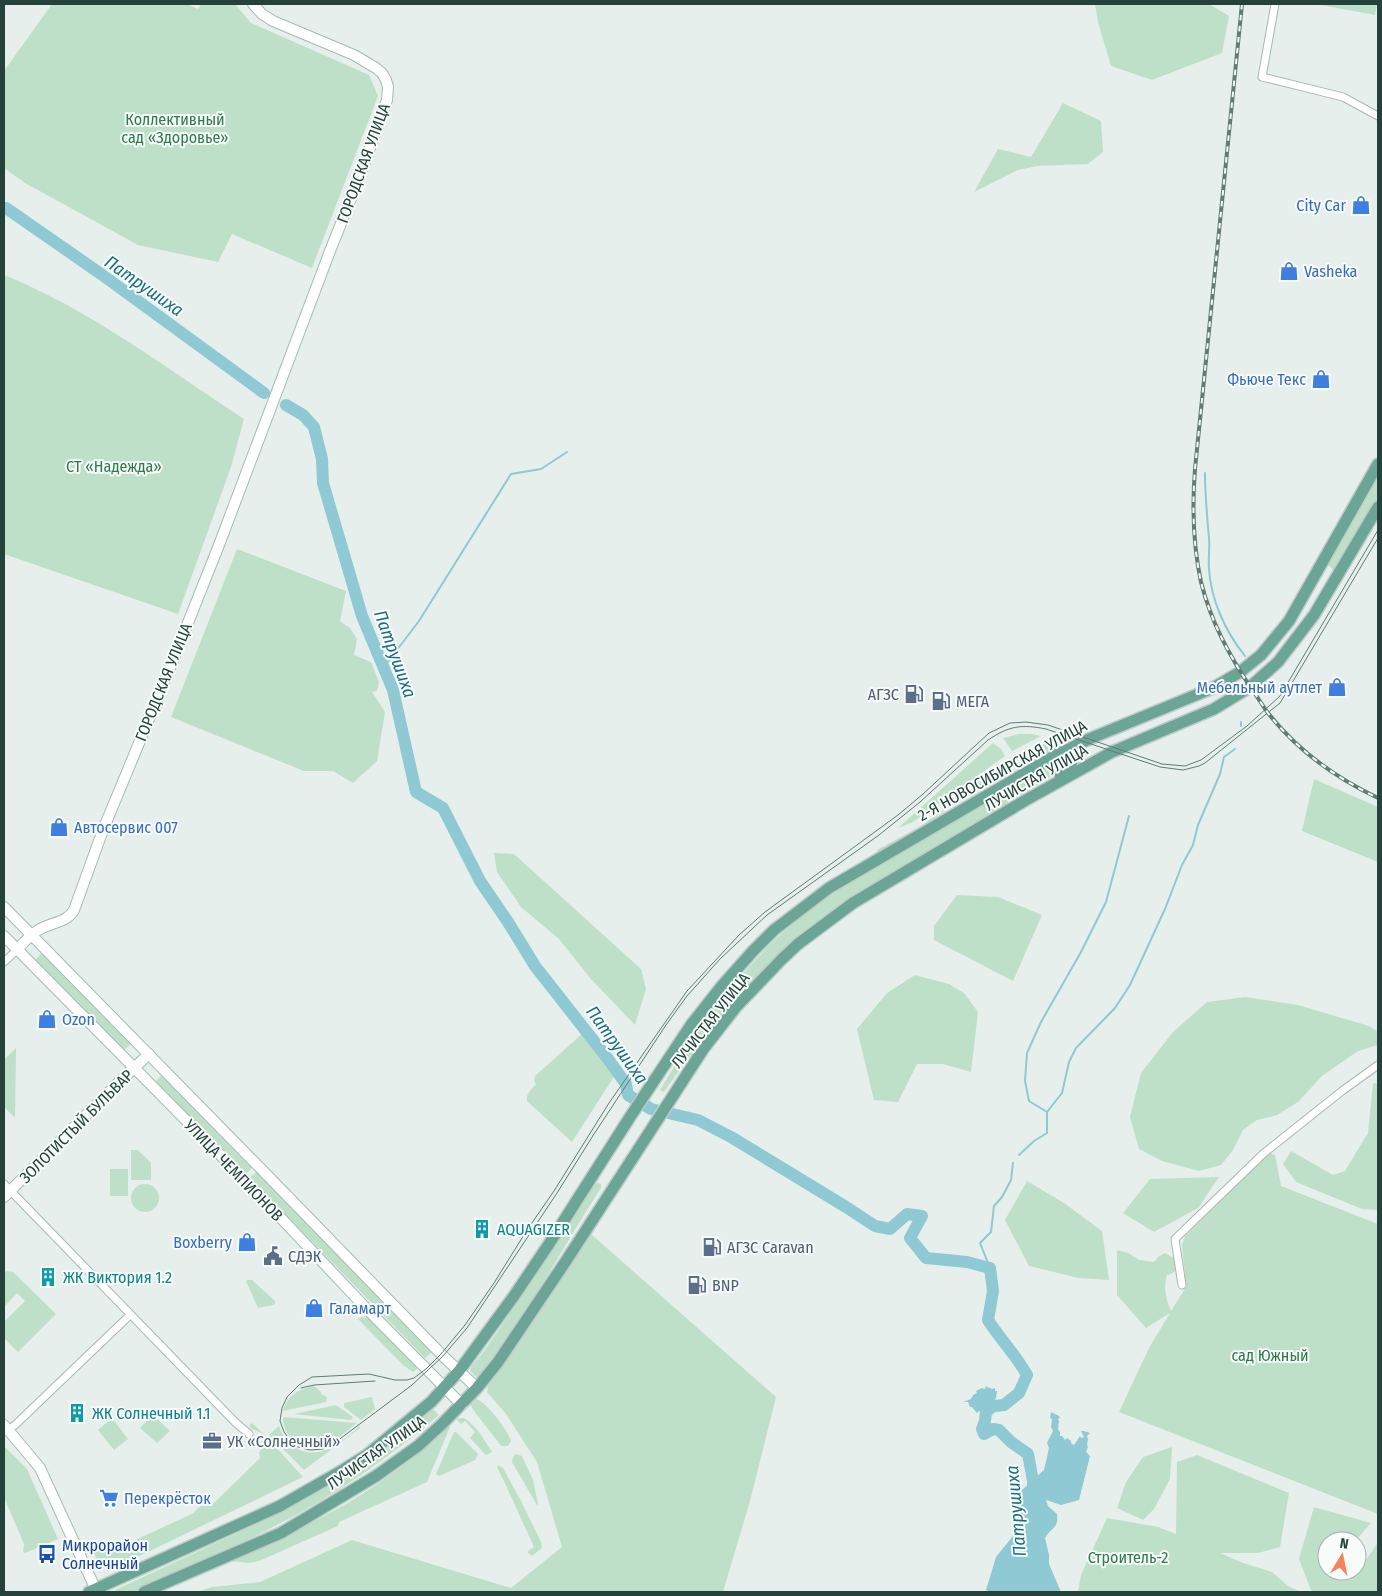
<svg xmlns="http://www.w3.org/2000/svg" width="1382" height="1596" font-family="'Fira Sans Condensed',sans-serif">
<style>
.green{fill:#bfe0c8}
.water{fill:#8ec9d4}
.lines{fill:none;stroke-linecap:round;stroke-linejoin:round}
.stream{stroke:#8ec9d4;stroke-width:2}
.river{stroke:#8ec9d4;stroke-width:12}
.street-casing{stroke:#a8b8b2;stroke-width:9}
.secondary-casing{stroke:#a4bbb3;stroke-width:12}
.primary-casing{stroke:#c2cac8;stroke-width:14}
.street{stroke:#fff;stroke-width:7}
.secondary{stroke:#fff;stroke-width:10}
.primary{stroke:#6aa596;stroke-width:11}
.tram{stroke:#5f7d75;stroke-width:1}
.rail-casing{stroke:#5f7d75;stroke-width:4}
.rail{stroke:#f7fbf9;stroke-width:2;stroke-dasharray:5.5;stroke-linecap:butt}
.labels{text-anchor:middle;stroke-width:4;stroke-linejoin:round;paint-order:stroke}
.park-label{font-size:16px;fill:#2d7a4b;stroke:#f7fbf9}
.street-label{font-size:16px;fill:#24423a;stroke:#f7fbf9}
.shop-label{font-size:16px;fill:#366cbe;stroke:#f7fbf9;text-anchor:start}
.service-label{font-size:16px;fill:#4e5e75;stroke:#f7fbf9;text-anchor:start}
.culture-label{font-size:16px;fill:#0d838f;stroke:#f7fbf9;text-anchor:start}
.transit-label{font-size:16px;fill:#164399;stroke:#f7fbf9;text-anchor:start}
.water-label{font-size:18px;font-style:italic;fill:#1c6f80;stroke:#f7fbf9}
</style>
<rect width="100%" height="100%" fill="#e6efeb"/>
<g class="green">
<polygon points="52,4 187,4 198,9 201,4 235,4 251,23 369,75 378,96 312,268 232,234 218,262 138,245 25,183 4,168 4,71"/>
<polygon points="1095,4 1209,4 1229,16 1222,53 1152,80 1111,66 1098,22"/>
<polygon points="1315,4 1377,4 1375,15"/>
<polygon points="1063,103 1101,121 1103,152 1088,164 1037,166 1018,170 974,192 998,149 1031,157"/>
<path d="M 4,275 C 91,310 166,368 244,419 L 231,467 L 178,614 L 4,554 Z"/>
<polygon points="1378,475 1378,497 1336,571 1326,564"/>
<polygon points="237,549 346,591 340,621 350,628 357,639 354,655 371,662 379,682 377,691 372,692 385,712 377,761 353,783 333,771 304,771 171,717"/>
<polygon points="1019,734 1031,734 1041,736 1012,751 1003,738"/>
<path d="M 1053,739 L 1063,743 C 1051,749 1035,762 1021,756 Z"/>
<polygon points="993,743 1001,749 1005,756 913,822 898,828"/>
<path d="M 1065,757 L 1068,766 L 846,903 L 778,955 L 747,986 L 689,1057 L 664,1092 L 660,1090 C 688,1042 721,997 759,956 C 801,910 859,877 912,846 C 960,818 1008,790 1055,761 Z"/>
<polygon points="1004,766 998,779 947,809 921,828 878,852 877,850 921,826"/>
<polygon points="1314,779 1378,807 1378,862 1302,831"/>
<polygon points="494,853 514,854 641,969 646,989 635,1025 590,978 559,939 521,907 497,872"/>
<polygon points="957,895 998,897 1042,915 1013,981 934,940 934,926"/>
<polygon points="43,952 132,1043 123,1051 35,960"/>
<polygon points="915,975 949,984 964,993 978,1012 971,1072 943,1064 917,1064 898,1102 874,1100 857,1029 887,993"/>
<polygon points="1245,997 1298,1005 1369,1026 1378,1032 1378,1045 1358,1051 1322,1076 1298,1102 1277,1115 1257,1120 1243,1130 1233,1150 1221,1165 1199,1171 1162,1161 1139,1149 1130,1117 1141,1073 1173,1032 1207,1002"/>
<path d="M 583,1033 L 615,1075 L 572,1142 L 527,1101 C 526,1093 531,1090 536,1084 L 534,1081 L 535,1076 Z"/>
<polygon points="16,1048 15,1118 4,1107 4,1060"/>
<polygon points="163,1074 254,1166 246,1174 155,1082"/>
<polygon points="1373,1083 1378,1084 1378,1210 1362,1209 1296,1182 1283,1164 1291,1151 1333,1175 1345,1171 1368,1133"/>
<polygon points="131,1150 138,1150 151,1163 151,1180 131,1180"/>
<path d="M 1269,1153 L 1275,1155 L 1281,1186 L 1378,1224 L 1378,1514 L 1119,1412 L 1149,1348 L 1170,1313 L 1146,1328 L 1117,1295 L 1117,1250 L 1128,1253 L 1139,1260 L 1154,1262 L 1158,1257 L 1165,1253 L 1177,1260 C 1177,1270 1177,1272 1167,1275 C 1163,1288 1166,1300 1171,1311 L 1186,1287 L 1182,1245 L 1185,1236 Z"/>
<rect x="110" y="1169" width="18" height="27"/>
<polygon points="258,1170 432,1352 425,1358 250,1178"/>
<polygon points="1219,1177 1198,1208 1154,1232 1123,1213 1150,1179"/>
<polygon points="1027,1181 1064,1203 1102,1231 1109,1280 1079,1278 1029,1266 1005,1220"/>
<path d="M 598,1183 L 601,1184 L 601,1188 C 560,1251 526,1318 480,1377 L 476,1377 L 470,1371 L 471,1367 L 484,1351 L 531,1283 L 594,1184 Z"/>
<circle cx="145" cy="1198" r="14"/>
<polygon points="591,1234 776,1397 750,1501 723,1592 197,1592 212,1587 260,1582 352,1540 511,1588 562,1547 537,1462 506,1414 487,1392 488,1385 529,1328"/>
<polygon points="6,1271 13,1272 56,1314 18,1352 4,1338 4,1322 25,1301 17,1293 4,1307 4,1274"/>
<polygon points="248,1280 252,1280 275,1301 275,1304 273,1305 258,1308 246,1281"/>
<polygon points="362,1317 369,1318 418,1368 413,1372 403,1365 358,1319"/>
<path d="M 314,1386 L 321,1392 L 321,1394 L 327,1397 L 326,1402 L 283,1411 C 288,1395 298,1389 314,1386 Z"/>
<polygon points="372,1397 375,1409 361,1420 344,1407 344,1403"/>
<path d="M 474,1398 C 485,1400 508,1430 511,1441 L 508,1446 L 501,1446 C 496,1438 471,1409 469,1402 Z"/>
<polygon points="336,1405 353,1417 351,1420 294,1414"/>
<path d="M 432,1408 L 439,1415 C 389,1458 334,1496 275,1526 C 229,1550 181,1570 134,1592 L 116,1592 L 115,1590 L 281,1513 L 358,1467 L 399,1437 Z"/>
<polygon points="155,1417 170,1431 157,1443 140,1428 147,1421"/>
<path d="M 283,1417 L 357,1423 C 339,1437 317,1459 294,1441 C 287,1435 283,1427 283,1417 Z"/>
<polygon points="112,1418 128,1439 114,1450 98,1430"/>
<path d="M 463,1418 C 475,1423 485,1441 492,1452 L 486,1455 L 470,1438 L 475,1432 L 465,1421 L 461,1424 L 456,1419 Z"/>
<path d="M 252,1423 L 265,1435 L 303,1477 L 129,1561 L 102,1569 L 94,1553 C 98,1551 116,1546 120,1547 L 194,1513 C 198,1506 206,1503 214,1503 L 260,1458 L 259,1452 L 264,1447 L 264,1438 L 262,1433 L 252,1429 L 249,1426 Z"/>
<path d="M 449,1425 L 450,1427 L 427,1482 L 339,1522 L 338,1526 L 259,1561 L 249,1563 L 229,1561 C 268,1543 308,1526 346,1504 C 383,1482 418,1456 449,1425 Z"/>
<path d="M 279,1426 C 285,1447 308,1459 328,1449 C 340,1444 350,1434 360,1426 L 360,1428 L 304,1470 L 269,1435 Z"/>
<polygon points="454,1432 456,1432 478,1454 475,1460 439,1476 436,1474"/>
<polygon points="4,1446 27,1469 58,1539 25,1553 23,1551 24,1544 4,1497"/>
<polygon points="1172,1447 1170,1479 1154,1509 1143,1520 1117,1508 1126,1482 1143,1457"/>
<polygon points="516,1454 522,1456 533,1480 538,1504 537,1505 512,1462 513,1457"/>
<polygon points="1197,1455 1289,1493 1280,1547 1258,1553 1220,1553 1243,1563 1272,1572 1288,1586 1301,1592 1078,1592 1081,1575 1107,1518 1158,1527 1176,1534 1177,1462"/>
<polygon points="498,1465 503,1468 522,1503 541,1542 542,1548 532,1556 527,1552 534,1547 503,1479 497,1467"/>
<polygon points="1314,1507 1371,1523 1355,1541 1327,1541 1327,1571 1357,1571 1357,1566 1361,1567 1377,1544 1378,1545 1378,1592 1314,1592 1311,1590 1299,1559"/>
</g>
<g class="water">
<polygon points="985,1386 992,1389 995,1388 995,1391 997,1391 996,1398 993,1403 994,1406 992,1411 998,1408 992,1415 984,1417 985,1421 982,1420 983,1413 979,1411 977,1413 972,1407 970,1407 968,1402 963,1402 971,1399 973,1395 977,1393 976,1391 982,1388 984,1389 986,1388"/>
<path d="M 1051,1412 L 1059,1416 L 1060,1418 L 1058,1419 L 1059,1421 L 1058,1429 L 1060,1432 L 1060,1436 L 1062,1436 L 1065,1440 L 1067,1438 L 1071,1441 L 1071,1443 L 1074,1445 L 1080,1436 L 1081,1438 L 1084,1437 L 1081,1431 L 1084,1431 L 1090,1433 L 1087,1436 L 1088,1439 L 1087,1445 L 1088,1447 L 1086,1452 L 1090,1456 L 1079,1500 L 1061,1505 L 1046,1500 L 1048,1506 L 1057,1514 C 1059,1529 1051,1527 1045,1538 L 1049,1555 L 1049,1564 L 1061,1592 L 990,1592 L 986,1590 L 996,1557 L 1013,1536 L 1014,1516 L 1011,1500 L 1044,1470 L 1049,1448 L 1047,1443 L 1053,1431 L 1051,1427 L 1052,1419 L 1050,1418 Z"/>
</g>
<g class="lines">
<g class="stream">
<path d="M 1205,473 C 1205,495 1207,516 1209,538 C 1210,548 1208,558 1209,569 C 1211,600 1225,631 1245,656"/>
<polyline points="384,667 419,621 511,474 541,469 567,452"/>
<polyline points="1241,726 1241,722"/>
<polyline points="1047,1112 1062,1093 1069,1062 1076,1048 1115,1008 1130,985 1165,909 1182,865 1193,845 1198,825 1220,774 1224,757 1235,749"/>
<polyline points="1019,1155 1034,1141 1047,1133 1047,1112 1029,1101 1025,1081 1027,1053 1041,1022 1081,952 1106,902 1129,816"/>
<polyline points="990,1268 980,1243 991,1232 994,1206 1002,1197 1011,1180 1013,1163"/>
</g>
<g class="river">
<polyline points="4,208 6,208 101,274 264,393"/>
<path d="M 286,405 L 303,415 L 314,427 L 322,459 L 323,483 L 362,616 L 393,690 L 416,792 L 443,808 L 480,881 L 508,922 L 535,966 L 608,1059 L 626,1084 L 628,1095 L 651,1109 L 698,1120 L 731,1137 L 846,1207 L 875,1226 L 890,1229 L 907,1214 L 922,1216 L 910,1238 L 926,1258 L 967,1262 L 990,1268 L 993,1291 L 988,1320 C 1000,1339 1016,1355 1027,1375 L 1019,1393 L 1004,1405 L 994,1406 L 986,1411 L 985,1421 L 982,1429 L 984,1434 L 993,1429 L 999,1430 L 1011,1442 L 1028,1454 L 1033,1481 L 1034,1498"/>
</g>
<g class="street-casing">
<g id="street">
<polyline points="1275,4 1262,77 1343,97 1378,116"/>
<polyline points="4,962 17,950"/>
<polyline points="4,1184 235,1422 249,1434"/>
<polyline points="1182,1285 1175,1239 1264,1153 1342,1091 1378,1065"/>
<polyline points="4,1431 8,1430 15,1425 130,1315"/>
</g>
</g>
<g class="secondary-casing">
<g id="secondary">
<polyline points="4,907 268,1176 445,1358 477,1388"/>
<polyline points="4,936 245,1180 364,1306 462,1405"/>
<path d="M 17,950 C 23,943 29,936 37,931 C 49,922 66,924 74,910 L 103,830 L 168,673 L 219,545 L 330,251 L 360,176 L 387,100 L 388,87 L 386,80 L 382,73 L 376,68 L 354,55 L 273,21 L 262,14 L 253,4"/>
<polyline points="4,1197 118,1083 149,1054"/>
<polyline points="4,1425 40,1468 96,1590"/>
</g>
</g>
<g class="primary-casing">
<g id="primary">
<path d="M 1058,754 L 1066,754 L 1072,759 C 1072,767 1066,771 1060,775"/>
<polyline points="89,1592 280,1506 343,1470 367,1455 431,1402 459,1371 514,1296 549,1244 630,1117 691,1025 721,987 753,951 774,930 829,888 1051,758 1089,739 1213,688 1240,672 1261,655 1289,621 1378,464"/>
<polyline points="144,1592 281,1533 376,1476 418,1446 442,1424 477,1388 498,1362 566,1261 704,1048 736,1007 781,960 798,944 853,903 1026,800 1112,752 1214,709 1250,687 1278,662 1314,615 1378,507"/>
</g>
</g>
<use href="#street" class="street"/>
<use href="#secondary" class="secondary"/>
<use href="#primary" class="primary"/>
<g class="tram">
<path d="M 1378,530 L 1280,696 L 1247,726 L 1201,760 L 1185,766 L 1162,764 L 1048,725 L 1026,722 L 1010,723 L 989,733 L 923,794 L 898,815 L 765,912 L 739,935 L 687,991 L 609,1103 L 554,1191 L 527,1230 L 494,1283 L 465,1325 L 441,1354 L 426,1369 L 414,1378 L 407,1380 L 395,1380 L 369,1374 L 312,1377 L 299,1385 L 287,1397 L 282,1408 L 280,1421 L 284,1432 L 292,1443 L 298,1447 L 310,1450 L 323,1449 L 333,1444 L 412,1385 L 443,1356 L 467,1328 L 557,1193 L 594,1134 L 666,1025 L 687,996 L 720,959 L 767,915 L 879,835 L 920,802 L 988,740 C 1009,726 1021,724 1046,729 L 1160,767 L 1183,770 L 1199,766 L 1205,763 L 1280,703 L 1378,538"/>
<polyline points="301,1388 314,1385 375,1381"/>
</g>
<g class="rail-casing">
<path id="rail" d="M 1242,4 L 1195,469 C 1192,507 1193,545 1201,582 C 1211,622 1229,655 1251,688 C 1257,696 1262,705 1268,713 C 1297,750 1336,778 1378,798"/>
</g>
<use href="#rail" class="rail"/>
</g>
<defs>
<g id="shop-bare" transform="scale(1.5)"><path d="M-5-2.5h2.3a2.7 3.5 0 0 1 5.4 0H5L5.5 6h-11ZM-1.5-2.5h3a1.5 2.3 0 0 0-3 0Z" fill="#3f7fe0" stroke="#f7fbf9" stroke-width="2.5" paint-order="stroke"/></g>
<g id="fuel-bare" transform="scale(1.5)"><path d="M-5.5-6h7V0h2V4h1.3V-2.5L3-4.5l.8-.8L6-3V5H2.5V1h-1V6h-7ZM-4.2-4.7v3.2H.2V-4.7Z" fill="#5c6f8a" stroke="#f7fbf9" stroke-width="2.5" paint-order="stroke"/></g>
<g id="building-bare" transform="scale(1.5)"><path d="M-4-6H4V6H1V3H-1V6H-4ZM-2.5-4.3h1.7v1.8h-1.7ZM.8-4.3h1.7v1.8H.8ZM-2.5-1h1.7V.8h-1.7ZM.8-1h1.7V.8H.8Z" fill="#0f9aa8" stroke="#f7fbf9" stroke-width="2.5" paint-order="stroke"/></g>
<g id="civic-bare" transform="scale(1.5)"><path d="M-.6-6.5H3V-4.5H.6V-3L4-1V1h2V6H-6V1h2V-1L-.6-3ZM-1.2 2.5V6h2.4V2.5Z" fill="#5c6f8a" stroke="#f7fbf9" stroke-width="2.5" paint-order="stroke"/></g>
<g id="office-bare" transform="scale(1.5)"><path d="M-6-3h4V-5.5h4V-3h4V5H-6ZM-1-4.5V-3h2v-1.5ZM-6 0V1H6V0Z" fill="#5c6f8a" stroke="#f7fbf9" stroke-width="2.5" paint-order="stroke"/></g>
<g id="supermarket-bare" transform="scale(1.5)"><path d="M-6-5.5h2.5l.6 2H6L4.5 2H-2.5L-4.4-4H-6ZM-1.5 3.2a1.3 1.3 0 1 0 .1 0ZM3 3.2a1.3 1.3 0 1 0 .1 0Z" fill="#3f7fe0" stroke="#f7fbf9" stroke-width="2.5" paint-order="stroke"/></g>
<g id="bus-bare" transform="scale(1.5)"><path d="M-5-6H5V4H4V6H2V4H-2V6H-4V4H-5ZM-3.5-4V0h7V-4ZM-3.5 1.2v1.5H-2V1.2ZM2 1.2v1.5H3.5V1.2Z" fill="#1a4fb4" stroke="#f7fbf9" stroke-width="2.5" paint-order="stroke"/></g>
</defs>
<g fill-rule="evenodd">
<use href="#shop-bare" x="1361" y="205"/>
<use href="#shop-bare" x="1289" y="271"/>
<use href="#shop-bare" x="1321" y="379"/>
<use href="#shop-bare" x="1337" y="687"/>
<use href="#fuel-bare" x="914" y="694"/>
<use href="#fuel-bare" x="941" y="701"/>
<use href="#shop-bare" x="59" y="827"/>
<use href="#shop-bare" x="47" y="1019"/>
<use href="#building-bare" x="482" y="1229"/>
<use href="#shop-bare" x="247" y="1242"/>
<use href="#fuel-bare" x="712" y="1247"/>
<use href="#civic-bare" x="273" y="1256"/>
<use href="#building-bare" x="48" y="1277"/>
<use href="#fuel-bare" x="697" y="1285"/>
<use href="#shop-bare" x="314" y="1308"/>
<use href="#building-bare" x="77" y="1413"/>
<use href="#office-bare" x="212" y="1441"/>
<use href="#supermarket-bare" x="109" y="1498"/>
<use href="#bus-bare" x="47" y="1554"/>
</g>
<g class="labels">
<g class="park-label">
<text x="175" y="125">Коллективный<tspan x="175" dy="18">сад «Здоровье»</tspan></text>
<text x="114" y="472">СТ «Надежда»</text>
<text x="1270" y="1361">сад Южный</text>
<text x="1128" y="1563">Строитель-2</text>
</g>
<g class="street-label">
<text transform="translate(363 163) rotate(-70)" y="6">ГОРОДСКАЯ УЛИЦА</text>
<text transform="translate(163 682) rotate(-68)" y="6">ГОРОДСКАЯ УЛИЦА</text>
<text transform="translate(1002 770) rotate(-29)" y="6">2-Я НОВОСИБИРСКАЯ УЛИЦА</text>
<text transform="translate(1036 777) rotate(-30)" y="6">ЛУЧИСТАЯ УЛИЦА</text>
<text transform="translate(710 1020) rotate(-52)" y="6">ЛУЧИСТАЯ УЛИЦА</text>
<text transform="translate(76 1126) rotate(-45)" y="6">ЗОЛОТИСТЫЙ БУЛЬВАР</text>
<text transform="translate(234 1170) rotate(46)" y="6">УЛИЦА ЧЕМПИОНОВ</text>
<text transform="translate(376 1452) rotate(-35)" y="6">ЛУЧИСТАЯ УЛИЦА</text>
</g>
<g class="shop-label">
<text x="1346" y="211" text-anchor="end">City Car</text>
<text x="1304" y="277">Vasheka</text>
<text x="1306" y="385" text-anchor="end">Фьюче Текс</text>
<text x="1322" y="693" text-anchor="end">Мебельный аутлет</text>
<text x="74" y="833">Автосервис 007</text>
<text x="62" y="1025">Ozon</text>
<text x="232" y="1248" text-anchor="end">Boxberry</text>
<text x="329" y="1314">Галамарт</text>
<text x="124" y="1504">Перекрёсток</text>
</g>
<g class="service-label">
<text x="899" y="700" text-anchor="end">АГЗС</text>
<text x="956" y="707">МЕГА</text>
<text x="727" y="1253">АГЗС Caravan</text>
<text x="288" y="1262">СДЭК</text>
<text x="712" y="1291">BNP</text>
<text x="227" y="1447">УК «Солнечный»</text>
</g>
<g class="culture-label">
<text x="497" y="1235">AQUAGIZER</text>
<text x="63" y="1283">ЖК Виктория 1.2</text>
<text x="92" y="1419">ЖК Солнечный 1.1</text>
</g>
<g class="transit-label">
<text x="62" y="1551">Микрорайон<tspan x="62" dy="18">Солнечный</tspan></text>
</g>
<g class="water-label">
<text transform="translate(144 286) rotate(35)" y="6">Патрушиха</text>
<text transform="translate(395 654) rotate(70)" y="6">Патрушиха</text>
<text transform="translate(617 1045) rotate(54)" y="6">Патрушиха</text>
<text transform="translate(1016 1511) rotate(-95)" y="6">Патрушиха</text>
</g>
</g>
<rect width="1382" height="1596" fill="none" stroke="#24423a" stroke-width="10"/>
<g transform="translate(1342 1556) rotate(10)"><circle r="24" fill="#f7fbf9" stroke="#a3b1ad"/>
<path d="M0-4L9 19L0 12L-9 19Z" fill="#f4845f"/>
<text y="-8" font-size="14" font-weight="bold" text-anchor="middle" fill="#24423a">N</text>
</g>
</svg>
